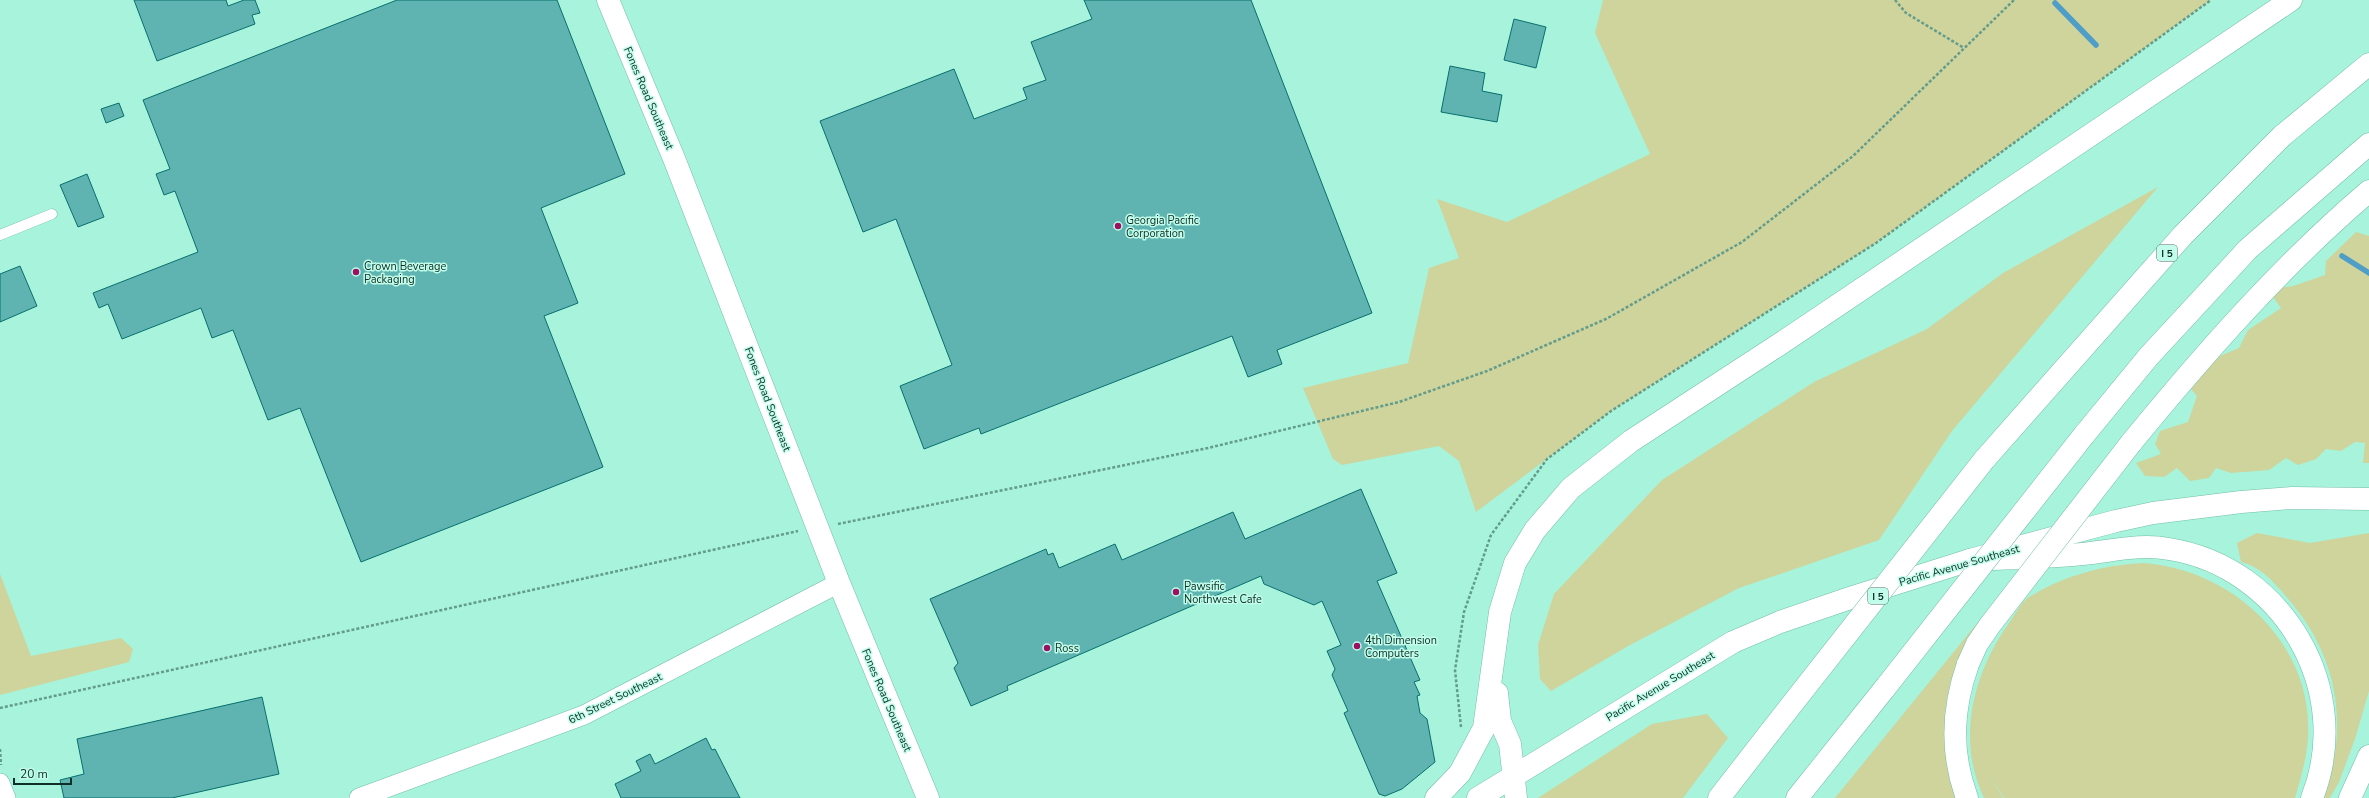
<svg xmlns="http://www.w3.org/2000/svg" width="2369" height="798" font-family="'Nunito Sans',sans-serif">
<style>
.green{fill:#ced49c}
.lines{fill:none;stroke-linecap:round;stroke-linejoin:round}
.stream{stroke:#4e9ec7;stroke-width:5.5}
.building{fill:#5fb4b1;stroke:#086f6d}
.service-casing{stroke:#73bea8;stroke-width:11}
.minor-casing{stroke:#73bea8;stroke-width:20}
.tertiary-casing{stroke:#73bea8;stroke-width:23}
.primary-casing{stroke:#73bea8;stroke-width:23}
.motorway-casing{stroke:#73bea8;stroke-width:23}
.path{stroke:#639c8b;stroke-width:2.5;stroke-dasharray:3 2;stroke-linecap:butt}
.service{stroke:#fff;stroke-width:10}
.minor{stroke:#fff;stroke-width:19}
.tertiary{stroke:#fff;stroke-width:22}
.primary{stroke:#fff;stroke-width:22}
.motorway{stroke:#fff;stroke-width:22}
.motorway-bridge-casing{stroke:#73bea8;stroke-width:23;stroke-linecap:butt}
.motorway-bridge{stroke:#fff;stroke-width:22}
.poi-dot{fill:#9b1060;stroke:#c1fdea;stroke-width:1.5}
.labels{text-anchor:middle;stroke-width:3;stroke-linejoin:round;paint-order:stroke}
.shield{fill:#c1fdea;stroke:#446c61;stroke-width:1}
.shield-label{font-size:10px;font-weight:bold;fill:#0e2e26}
.street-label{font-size:11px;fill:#0e2e26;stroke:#c1fdea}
.poi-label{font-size:11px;fill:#0e2e26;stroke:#c1fdea;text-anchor:start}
</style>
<rect width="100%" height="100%" fill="#a7f3db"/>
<g class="green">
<polygon points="1603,0 2211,0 1876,243 1611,411 1476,512 1459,461 1439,446 1342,465 1333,459 1303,388 1408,363 1429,268 1459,258 1437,199 1507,222 1650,154 1595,33"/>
<polygon points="2158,187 1952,431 1879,540 1739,588 1630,645 1551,691 1540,679 1538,645 1554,594 1662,480 1814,382 1927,329 2003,273"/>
<polygon points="2356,232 2369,236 2369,463 2363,463 2365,443 2355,442 2341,451 2326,449 2316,459 2298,465 2286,458 2269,470 2231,473 2216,468 2209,478 2190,481 2177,468 2164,477 2145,476 2136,463 2161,454 2155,444 2160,431 2188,422 2197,396 2191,389 2204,368 2220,356 2239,348 2248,330 2281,308 2273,297 2277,288 2293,286 2325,275 2326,261"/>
<path d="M 2257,533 L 2310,543 L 2369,533 L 2369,691 L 2355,739 L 2339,782 L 2330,798 L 2324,798 C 2350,723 2338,654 2284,594 C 2272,580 2259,566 2241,562 L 2237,543 Z"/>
<path d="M 2142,563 C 2231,568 2313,643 2308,736 C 2307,758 2301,777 2295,798 L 2004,798 L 1989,775 L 2003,798 L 1984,798 C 1956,739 1973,674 2009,623 C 2015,615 2021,602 2029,597 C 2063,576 2103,565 2142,563 Z"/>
<polygon points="0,574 31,656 121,638 133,649 129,662 0,695"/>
<path d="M 1987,611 C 1942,673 1936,725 1955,798 L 1835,798 Z"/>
<polygon points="1707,714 1728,738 1683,798 1538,798 1652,724"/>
</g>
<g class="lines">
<g class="stream">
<polyline points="2055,3 2096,45"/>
<polyline points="2342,256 2369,273"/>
</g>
</g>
<g class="building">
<polygon points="134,0 226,0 228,6 244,0 255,0 260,13 252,15 255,24 157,61"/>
<polygon points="397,0 557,0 625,174 541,208 578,303 544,316 603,467 361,562 300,408 268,420 233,330 212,338 201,308 122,339 108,304 99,308 93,293 198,252 175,191 164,195 156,174 170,169 143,100"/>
<polygon points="1084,0 1251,0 1372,313 1277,350 1282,364 1248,377 1232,336 981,434 979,428 924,449 900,386 952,365 896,219 863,232 820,121 954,69 974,119 1027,99 1023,88 1046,80 1031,42 1092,19"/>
<polygon points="1514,19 1546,27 1536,68 1504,60"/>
<polygon points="1450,66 1485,73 1482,91 1502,95 1497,122 1441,112"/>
<polygon points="119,103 124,116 106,123 101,109"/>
<polygon points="87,174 104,217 78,227 60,185"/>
<polygon points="20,266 37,306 0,322 0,274"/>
<polygon points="1361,489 1397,573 1377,581 1420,680 1414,682 1420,695 1417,696 1420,713 1427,719 1435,762 1402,789 1385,796 1379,794 1344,713 1348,711 1332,675 1335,669 1327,651 1341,645 1322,601 1314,605 1264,584 1261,576 1007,686 1008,690 971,706 954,668 958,663 930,599 1046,549 1048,555 1053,553 1059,568 1115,544 1122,560 1233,512 1245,539"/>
<polygon points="262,697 279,774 172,798 64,798 60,780 84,774 77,739"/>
<polygon points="706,738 712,750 715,749 740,798 621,798 615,784 641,771 636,761 650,754 655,764"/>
</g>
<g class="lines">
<g class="service-casing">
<polyline id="service" points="0,235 52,214"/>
</g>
<g class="minor-casing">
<g id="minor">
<polyline points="0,783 6,798"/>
<polyline points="359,798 584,715 839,583"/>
</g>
</g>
<g class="tertiary-casing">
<polyline id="tertiary" points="608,0 675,161 839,583 928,798"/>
</g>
<g class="primary-casing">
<polyline id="primary" points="1478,798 1733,642 1780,622 1850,598 1970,560 2116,521 2153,513 2241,502 2292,498 2369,499"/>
</g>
<g class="motorway-casing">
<g id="motorway">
<polyline points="2084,435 2149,356 2248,249 2369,144"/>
<path d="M 2131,443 C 2204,354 2281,266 2369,191"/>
<polyline points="1984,460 2183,235 2282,136 2369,64"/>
<path d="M 1970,560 C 2010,558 2051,558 2091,553 C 2117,550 2142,544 2169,549 C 2283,567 2355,690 2312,798"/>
<polyline points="1497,693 1500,721 1510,744 1516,798"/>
<polyline points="1436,798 1460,773 1484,728 1500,612 1515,563 1535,530 1571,488 1631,441 1783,342 2291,0"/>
<polyline points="1719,798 1771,731"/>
<polyline points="1797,798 1885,688"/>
<path d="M 1967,798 C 1950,752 1952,709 1968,664"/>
<polyline points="2350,798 2369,756"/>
</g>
</g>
<g class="path">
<polyline points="1895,0 1906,13 1964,48"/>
<polyline points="838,524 1208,448 1399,402 1487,371 1606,319 1742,242 1853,156 2014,0"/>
<polyline points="0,708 798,531"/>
<polyline points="1461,727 1455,670 1464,612 1491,535 1547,459 1611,411 1876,243 2211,0"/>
<polyline points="0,749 1,765"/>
</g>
<use href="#service" class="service"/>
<use href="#minor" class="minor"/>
<use href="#tertiary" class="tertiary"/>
<use href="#primary" class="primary"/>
<use href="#motorway" class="motorway"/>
<g class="motorway-bridge-casing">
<g id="motorway-bridge">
<polyline points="1968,664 1977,644 1990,625 2131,443"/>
<polyline points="1885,688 2084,435"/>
<polyline points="1771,731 1984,460"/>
</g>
</g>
<use href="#motorway-bridge" class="motorway-bridge"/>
</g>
<g class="poi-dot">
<circle cx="1118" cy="226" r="4"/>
<circle cx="356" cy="272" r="4"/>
<circle cx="1176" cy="592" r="4"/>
<circle cx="1357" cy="646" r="4"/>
<circle cx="1047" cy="648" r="4"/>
</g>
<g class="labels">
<g class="shield">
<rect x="2157" y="245" width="20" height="16" rx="3"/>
<rect x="1868" y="588" width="20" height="16" rx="3"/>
</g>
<g class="shield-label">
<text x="2167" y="257">I 5</text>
<text x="1878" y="600">I 5</text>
</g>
<g class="street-label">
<text transform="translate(649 98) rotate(67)" y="4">Fones Road Southeast</text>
<text transform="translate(768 399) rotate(69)" y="4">Fones Road Southeast</text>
<text transform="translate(1959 565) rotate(-16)" y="4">Pacific Avenue Southeast</text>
<text transform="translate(1660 686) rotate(-31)" y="4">Pacific Avenue Southeast</text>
<text transform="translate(615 698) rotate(-26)" y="4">6th Street Southeast</text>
<text transform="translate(887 700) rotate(67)" y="4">Fones Road Southeast</text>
</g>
<g class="poi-label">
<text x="1126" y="224">Georgia Pacific<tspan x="1126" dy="13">Corporation</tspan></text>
<text x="364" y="270">Crown Beverage<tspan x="364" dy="13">Packaging</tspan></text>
<text x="1184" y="590">Pawsific<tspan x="1184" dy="13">Northwest Cafe</tspan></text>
<text x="1365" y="644">4th Dimension<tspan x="1365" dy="13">Computers</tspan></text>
<text x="1055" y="652">Ross</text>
</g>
</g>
<path d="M14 778v6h57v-6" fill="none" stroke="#0e2e26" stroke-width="2"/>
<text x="20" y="778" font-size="12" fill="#0e2e26" stroke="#c1fdea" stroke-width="3" paint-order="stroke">20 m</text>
</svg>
